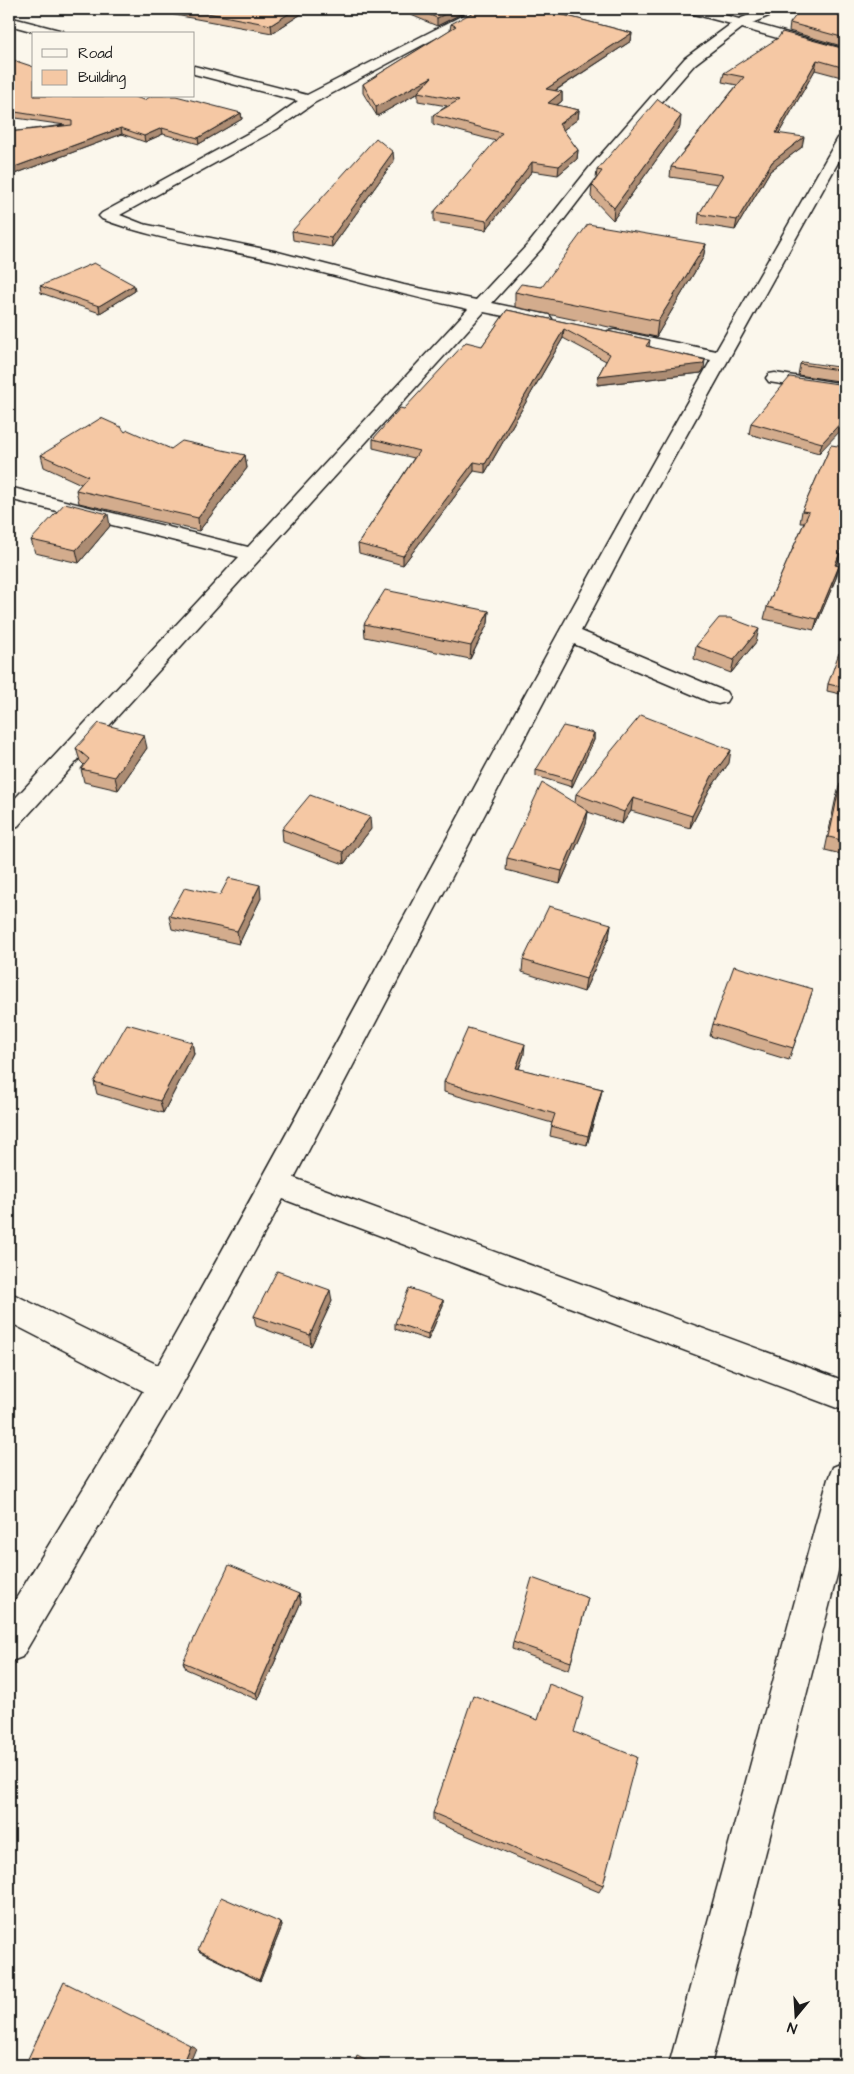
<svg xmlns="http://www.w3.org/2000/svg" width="854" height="2074" font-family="'Architects Daughter',sans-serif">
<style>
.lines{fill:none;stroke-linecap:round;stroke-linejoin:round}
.street-casing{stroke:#1c1c1c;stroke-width:3}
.street{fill:#fbf7ec;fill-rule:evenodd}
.wall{fill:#d3ac8d;stroke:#1c1c1c}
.shaded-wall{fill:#ac8c73;stroke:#1c1c1c}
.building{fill:#f5c8a4;stroke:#1c1c1c}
</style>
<rect width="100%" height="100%" fill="#fbf7ec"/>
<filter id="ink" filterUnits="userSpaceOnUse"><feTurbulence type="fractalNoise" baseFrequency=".02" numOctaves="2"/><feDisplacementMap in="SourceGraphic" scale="10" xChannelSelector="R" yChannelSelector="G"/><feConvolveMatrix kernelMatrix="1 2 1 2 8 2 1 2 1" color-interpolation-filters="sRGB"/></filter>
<g filter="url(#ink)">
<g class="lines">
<g class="street-casing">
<g id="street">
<path d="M 475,9 L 490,9 L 314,103 L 277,129 L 120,215 L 143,224 L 274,251 L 404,285 L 476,300 L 530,242 L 589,168 L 685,58 L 731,24 L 686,12 L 684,9 L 703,9 L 739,19 L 764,9 L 780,9 L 778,12 L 752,23 L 845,49 L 845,57 L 742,28 L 695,64 L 599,174 L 542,248 L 492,303 L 549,315 L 552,319 L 549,323 L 543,324 L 484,312 L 18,826 L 9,828 L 9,805 L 239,557 L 9,499 L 9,487 L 248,547 L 468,309 C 402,295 338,276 272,260 C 215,247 156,240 102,219 L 99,216 L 102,213 L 267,123 L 298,101 L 194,74 L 194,66 L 307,95 Z"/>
<polygon points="9,17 63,31 64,34 42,34 9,25"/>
<path d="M 845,134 L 845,150 L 642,515 L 581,631 L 726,692 L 729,697 L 726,702 L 718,704 L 710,702 L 574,644 L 294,1178 L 845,1381 L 845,1411 L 283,1199 L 176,1396 L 22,1657 L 9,1662 L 9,1610 L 143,1391 L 9,1322 L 9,1292 L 158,1365 C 346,1033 521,692 711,360 L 614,340 L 608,339 L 605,335 L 608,331 L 614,330 L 716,351 L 838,138 Z"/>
<polygon points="775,373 845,384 845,394 769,382 766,378 769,374"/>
<polygon points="845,1462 845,1544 711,2065 669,2065 828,1479 833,1467"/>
</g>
</g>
<use href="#street" class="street"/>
</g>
<g class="wall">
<polygon points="143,9 309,9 272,33"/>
<polygon points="397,9 471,9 437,26"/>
<polygon points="573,9 563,15 632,33 631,41 555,91 562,92 562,101 557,105 579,110 578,119 563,130 578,150 577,159 558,175 532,171 486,230 434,222 434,212 496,141 433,124 433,115 447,106 418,101 418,93 377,116 363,93 363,84 450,30 451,24"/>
<polygon points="845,9 845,47 789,31 790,23"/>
<polygon points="845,49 845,78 815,70 779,133 802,147 770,171 735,230 698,224 699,214 718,184 670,177 671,167 737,85 722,82 724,73"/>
<polygon points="9,60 144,100 241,113 242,119 199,144 163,134 145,142 122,134 9,176 9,132 65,125 9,117"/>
<polygon points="680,127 613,220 591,197 592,185 596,179 597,170"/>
<polygon points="394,161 332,247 293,240 292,231"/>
<polygon points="706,244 703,258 656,337 515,307 515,292 542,287"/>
<polygon points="845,249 845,266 840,265 842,257"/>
<polygon points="40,286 135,291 100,313 41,293"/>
<polygon points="507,310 650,340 649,346 704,369 701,373 597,385 598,376 606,361 563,338 485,473 474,471 403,565 359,553 358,544 414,458 373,448 373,439 404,409 482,346"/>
<polygon points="800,364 845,368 845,382 798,375"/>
<polygon points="845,385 819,453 749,434 751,423"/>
<polygon points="125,432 171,449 245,455 247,468 199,531 79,503 76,490 81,484 44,467 41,455"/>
<polygon points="831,445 837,566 839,566 836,578 814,630 764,619 767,607 804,523 800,523 802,511"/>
<polygon points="110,526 79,563 35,553 31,540"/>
<polygon points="489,611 488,623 470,659 365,637 364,624"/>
<polygon points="756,642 731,673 694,659 696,646"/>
<polygon points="845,654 845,695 827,691 828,684"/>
<polygon points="594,733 594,740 572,787 536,776 536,770"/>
<polygon points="76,748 147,748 118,790 84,782 81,769 84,765 80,761"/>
<polygon points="729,763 710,789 690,828 631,811 622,824 588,812 586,824 560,884 506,870 507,858 575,803 576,794"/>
<polygon points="840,784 845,785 845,855 825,850 836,797"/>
<polygon points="282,829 371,829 344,864 283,842"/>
<polygon points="220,895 261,898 239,944 172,929 169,916"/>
<polygon points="611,924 609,937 584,992 522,972 523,960"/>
<polygon points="813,989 789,1060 710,1036 713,1024"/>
<polygon points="192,1042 194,1054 163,1113 97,1094 94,1082"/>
<polygon points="524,1054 519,1069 602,1089 600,1099 587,1145 550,1136 552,1123 444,1092 444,1082"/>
<polygon points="443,1300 443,1305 428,1340 395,1329 395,1323"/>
<polygon points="332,1301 311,1346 256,1326 254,1316"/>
<polygon points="299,1594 301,1602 258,1700 186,1669 183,1662"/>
<polygon points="588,1598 569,1670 512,1649 513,1642"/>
<polygon points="574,1732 603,1885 599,1892 433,1821 433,1813"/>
<polygon points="281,1923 282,1926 260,1981 200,1952 198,1950"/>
</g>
<g class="shaded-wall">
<polygon points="296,9 309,9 272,33 271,25"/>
<polygon points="455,9 471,9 437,26 437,18"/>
<polygon points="558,9 573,9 551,20 552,12"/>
<polygon points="632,33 631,41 545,97 546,89"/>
<polygon points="817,60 815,70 774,142 776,133"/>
<polygon points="432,77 418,92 418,93 377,116 376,107"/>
<polygon points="562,92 562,101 547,112 548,103"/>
<polygon points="579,110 578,119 559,133 559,124"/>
<polygon points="241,113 242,119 199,144 198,138"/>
<polygon points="681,116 680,127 613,220 614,208"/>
<polygon points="121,128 122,134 9,176 9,169"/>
<polygon points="162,128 163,134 145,142 144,136"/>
<polygon points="804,137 802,147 770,171 735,230 737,220 772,162"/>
<polygon points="578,150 577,159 558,175 559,166"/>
<polygon points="393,152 394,161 332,247 331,238"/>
<polygon points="532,162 532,171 486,230 487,221"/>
<polygon points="706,244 703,258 656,337 658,321"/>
<polygon points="134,285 135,291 100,313 99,306"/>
<polygon points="564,329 563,338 485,473 485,464"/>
<polygon points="705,360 704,369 701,373 597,385 598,376"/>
<polygon points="845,418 845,426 819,453 822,443"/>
<polygon points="245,455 247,468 199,531 198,518"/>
<polygon points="474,462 474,471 403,565 403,556"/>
<polygon points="108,514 110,526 79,563 76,550"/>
<polygon points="845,540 845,544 832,577 835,565"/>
<polygon points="839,566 836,578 814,630 817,619"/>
<polygon points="489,611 488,623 470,659 471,646"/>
<polygon points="759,629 756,642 731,673 734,660"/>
<polygon points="594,733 594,740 572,787 572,780"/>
<polygon points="144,735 147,748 118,790 115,777"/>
<polygon points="731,750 729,763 710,789 690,828 692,816 712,776"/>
<polygon points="633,798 631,811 622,824 624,812"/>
<polygon points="588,811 586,824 560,884 562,871"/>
<polygon points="370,817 371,829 344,864 343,852"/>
<polygon points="260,885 261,898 239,944 237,931"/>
<polygon points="611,924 609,937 584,992 586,979"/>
<polygon points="192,1042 194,1054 163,1113 160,1101"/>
<polygon points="525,1044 524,1054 515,1079 516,1068"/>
<polygon points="602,1089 600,1099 587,1145 588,1136"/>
<polygon points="330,1290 332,1301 311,1346 310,1335"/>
<polygon points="443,1300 443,1305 428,1340 428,1334"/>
<polygon points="299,1594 301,1602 258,1700 256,1693"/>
<polygon points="281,1923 282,1926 260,1981 259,1980"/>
<polygon points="190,2045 196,2048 189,2065 182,2065"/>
</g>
<g class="building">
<polygon points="186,9 296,9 271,25"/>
<polygon points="416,9 455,9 437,18"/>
<polygon points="479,9 558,9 552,12 632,33 546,89 562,92 548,103 579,110 559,124 578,150 559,166 532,162 487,221 434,212 502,133 433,115 459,100 418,92 432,77 376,107 363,84 456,26 451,24"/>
<polygon points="801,9 845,9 845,38 790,23"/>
<polygon points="782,32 845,49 845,68 817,60 776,133 804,137 772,162 737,220 699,214 723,175 671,167 744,77 724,73 778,38"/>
<polygon points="10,59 34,67 34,96 132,96 144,100 152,96 176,96 241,113 198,138 162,128 144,136 121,128 9,169 9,132 72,125 72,121 9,111 9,60"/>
<polygon points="658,99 681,116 614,208 592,185 602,171 597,170"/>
<polygon points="376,138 393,152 331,238 292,231"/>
<polygon points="588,224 706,244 658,321 515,292 521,284 542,287"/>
<polygon points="845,249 845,258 842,257"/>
<polygon points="94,263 134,285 99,306 40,286"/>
<polygon points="507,310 650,340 646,346 705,360 703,364 598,376 610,354 564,329 485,464 474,462 403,556 358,544 419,451 373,439 400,408 404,409 466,342 482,346"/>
<polygon points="802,362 845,368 845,371 800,364"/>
<polygon points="790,377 845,385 845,418 822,443 751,423"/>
<polygon points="101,418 121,427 125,432 128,430 171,449 182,441 245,455 198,518 76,490 88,476 41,455"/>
<polygon points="831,445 845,447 845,540 835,565 839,566 817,619 767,607 809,512 802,511"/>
<polygon points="65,503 108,514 76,550 31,540"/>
<polygon points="385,590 489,611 471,646 364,624"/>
<polygon points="719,618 730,618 759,629 734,660 696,646"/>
<polygon points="839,653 845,654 845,688 828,684"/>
<polygon points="641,715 731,750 712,776 692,816 633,798 624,812 576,794"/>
<polygon points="99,723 144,735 115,777 81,769 89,759 76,748"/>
<polygon points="563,726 594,733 572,780 536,770"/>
<polygon points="542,783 588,811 562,871 507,858"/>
<polygon points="840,784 845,785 845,841 829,837"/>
<polygon points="310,795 370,817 343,852 282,829"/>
<polygon points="229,878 260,885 237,931 169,916 185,887 220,895"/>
<polygon points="549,906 611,924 586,979 523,960"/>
<polygon points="734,966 813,989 793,1048 713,1024"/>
<polygon points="127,1024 192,1042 160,1101 94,1082"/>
<polygon points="468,1028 525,1044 516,1068 602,1089 588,1136 551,1126 555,1114 444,1082"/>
<polygon points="277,1271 330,1290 310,1335 254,1316"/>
<polygon points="409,1288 443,1300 428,1334 395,1323"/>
<polygon points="229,1565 299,1594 256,1693 183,1662"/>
<polygon points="532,1578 588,1598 571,1662 513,1642"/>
<polygon points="549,1684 584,1698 574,1732 637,1757 603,1885 433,1813 473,1695 538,1720"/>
<polygon points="221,1897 281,1923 259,1980 198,1950"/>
<polygon points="64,1982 190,2045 182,2065 25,2065"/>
<polygon points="357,2056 375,2065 354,2065"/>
</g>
</g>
<rect width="854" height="2074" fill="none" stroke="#fbf7ec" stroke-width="30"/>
<rect x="15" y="15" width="824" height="2044" fill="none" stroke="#1c1c1c" stroke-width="2" filter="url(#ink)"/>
<rect x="32" y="32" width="162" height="65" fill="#fbf7ec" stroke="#a29f99"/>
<rect x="42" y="49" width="25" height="8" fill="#fbf7ec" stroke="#a29f99"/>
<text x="78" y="58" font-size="15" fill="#1c1c1c">Road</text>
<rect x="42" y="70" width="25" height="15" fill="#f5c8a4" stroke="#a29f99"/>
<text x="78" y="82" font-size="15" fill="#1c1c1c">Building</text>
<g transform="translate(796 2016) rotate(198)" stroke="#fbf7ec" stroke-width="4" paint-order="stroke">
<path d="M0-4L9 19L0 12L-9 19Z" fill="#1c1c1c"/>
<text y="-8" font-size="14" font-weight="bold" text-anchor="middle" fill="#1c1c1c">N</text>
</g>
</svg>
